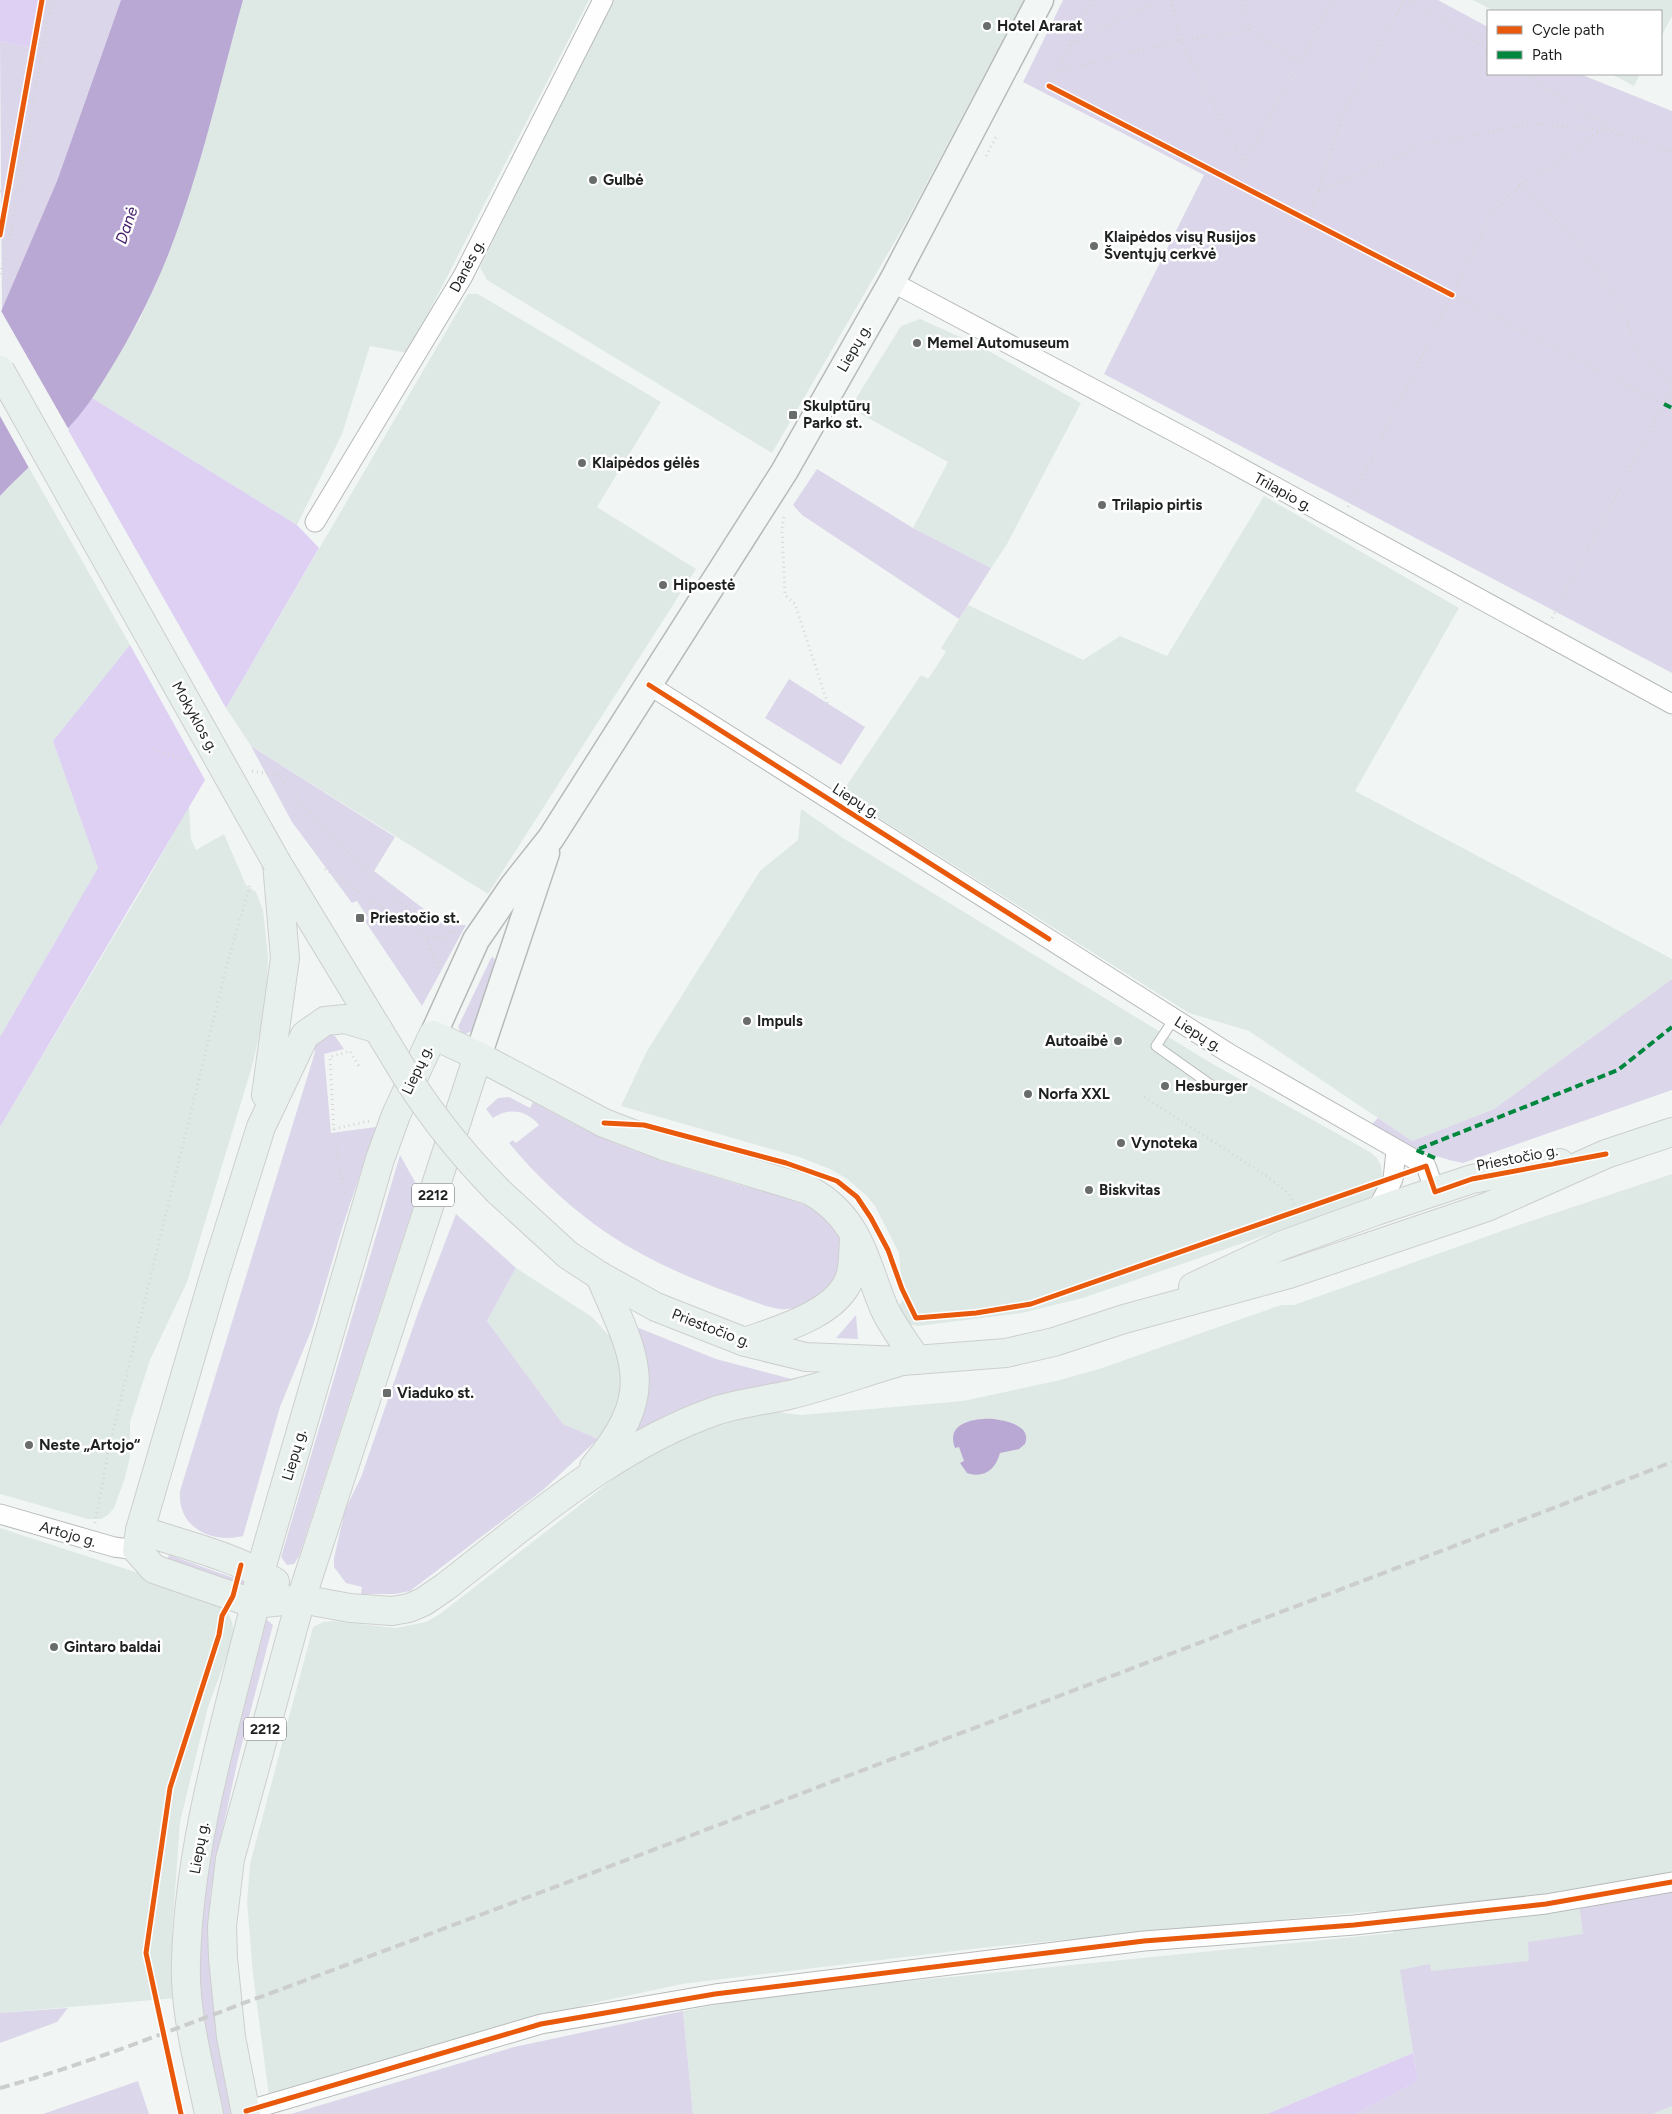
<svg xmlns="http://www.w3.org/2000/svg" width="1672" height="2114" font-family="Figtree,sans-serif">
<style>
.built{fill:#dee9e5}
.green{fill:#dcd6eb}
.forest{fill:#ddd0f3}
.water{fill:#baa8d4}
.pier{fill:#f1f6f4}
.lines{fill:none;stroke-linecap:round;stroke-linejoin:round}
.lane-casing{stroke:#b7bab9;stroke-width:11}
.street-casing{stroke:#b7bab9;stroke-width:21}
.secondary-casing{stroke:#b7bab9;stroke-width:29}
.primary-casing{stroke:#cdcfce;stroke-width:30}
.path{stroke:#d5d6d5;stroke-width:3;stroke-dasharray:1 4;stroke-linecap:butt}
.lane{stroke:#fdfefd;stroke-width:9}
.street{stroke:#fdfefd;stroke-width:19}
.secondary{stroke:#f2f7f5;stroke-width:26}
.primary{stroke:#e7f0ed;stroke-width:28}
.rail{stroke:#cccdcd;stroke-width:4;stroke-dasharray:10 5;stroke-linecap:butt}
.primary-bridge-casing{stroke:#cdcfce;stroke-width:30;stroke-linecap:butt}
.primary-bridge{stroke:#e7f0ed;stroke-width:28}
.quiet{stroke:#00873e;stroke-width:4;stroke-dasharray:8 4;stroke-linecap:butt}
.cycleway-casing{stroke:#fff;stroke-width:8}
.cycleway{stroke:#e8590c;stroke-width:5}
.poi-dot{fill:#686c6a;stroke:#fff;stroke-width:2}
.labels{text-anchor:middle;stroke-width:5;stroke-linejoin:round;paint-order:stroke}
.shield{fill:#fff;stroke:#626463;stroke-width:1}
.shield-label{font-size:14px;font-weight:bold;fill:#1e2120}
.poi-label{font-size:15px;font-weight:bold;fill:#1e2120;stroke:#fff;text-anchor:start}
.street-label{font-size:15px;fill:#1e2120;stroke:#fff}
.water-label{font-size:16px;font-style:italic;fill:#431d69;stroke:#fff}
</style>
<rect width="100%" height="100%" fill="#f1f6f4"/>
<g class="built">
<polygon points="243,0 589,0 408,353 370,346 342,434 297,525 92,398 140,319 170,250 198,164"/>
<polygon points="612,0 1024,0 906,222 772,453 487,280 480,267"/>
<polygon points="1473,0 1672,0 1672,16 1661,37 1661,11 1494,11"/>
<polygon points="1611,74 1640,74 1634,86"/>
<polygon points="468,294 478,294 661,402 597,507 696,569 488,894 251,746 226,708"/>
<polygon points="920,319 978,345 1081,403 1007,544 991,568 913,528 948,462 850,408 901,326"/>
<polygon points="28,466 130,645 53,741 98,868 0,1037 0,496"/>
<polygon points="1264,496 1459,608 1355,791 1672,959 1672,979 1494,1109 1412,1141 1249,1031 1189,1013 841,794 921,675 928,679 946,652 941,648 968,605 1083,660 1120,636 1167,656"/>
<polygon points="189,806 191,839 196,850 224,834 246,885 256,892 263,910 268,956 266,1003 253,1063 187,1282 150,1360 130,1422 130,1457 125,1478 114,1508 108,1515 101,1519 88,1519 0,1494 0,1127 141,891"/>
<polygon points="801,809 843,838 1211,1063 1370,1152 1377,1158 1381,1166 1383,1182 1378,1190 1368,1200 1083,1298 1022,1313 918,1326 906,1324 896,1311 903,1299 899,1253 875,1206 867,1196 847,1179 830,1169 799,1157 621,1106 647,1051 760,871 798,840"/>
<polygon points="1672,1174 1672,2114 1355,2114 1418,2081 1413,2053 1267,2114 693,2114 683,2011 770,1995 1394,1933 1376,1911 989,1947 682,1984 589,2004 269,2096 253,1975 247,1902 250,1864 313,1627 323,1622 332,1621 396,1628 426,1622 440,1614 630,1466 669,1442 709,1423 769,1411 801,1415 963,1401 1056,1381 1099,1369 1281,1305 1294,1305 1513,1227"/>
<polygon points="516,1268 592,1317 612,1339 624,1384 614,1413 598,1439 563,1424 487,1321"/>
<polygon points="0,1528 194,1591 213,1599 227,1611 232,1622 234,1633 231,1645 208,1707 180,1822 172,1933 177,1998 0,2013"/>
</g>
<g class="green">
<polygon points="42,0 121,0 57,181 2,311 0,41 33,48"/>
<polygon points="1063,0 1438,0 1488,27 1488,74 1580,74 1672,111 1672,673 1104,374 1204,175 1023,82"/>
<polygon points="817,469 913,528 991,568 959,619 802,515 793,505"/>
<polygon points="789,679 865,727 841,765 765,718"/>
<polygon points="251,746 395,837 374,871 445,925 466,925 422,1006 365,921 368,918 357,901 352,903 292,822"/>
<polygon points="493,957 495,960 472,1031 465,1034 461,1032 458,1027 491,958"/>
<path d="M 1672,979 L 1672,1090 L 1463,1163 C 1429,1156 1400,1144 1369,1127 L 1378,1118 L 1412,1141 L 1494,1109 Z"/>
<path d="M 326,1033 L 335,1036 L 344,1049 L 324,1054 L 331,1133 L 376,1127 L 344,1222 L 313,1326 L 280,1407 L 243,1536 C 211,1544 177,1527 180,1491 L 315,1052 L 314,1046 Z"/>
<path d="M 509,1097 L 530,1108 L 533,1102 C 562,1118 591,1134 622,1146 C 659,1161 698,1172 737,1184 C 764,1192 812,1201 831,1223 C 850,1246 838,1271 827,1293 L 824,1290 C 813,1301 796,1311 780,1309 C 764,1307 748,1299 733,1294 C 684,1276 636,1255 594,1224 C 562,1200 534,1173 509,1143 L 513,1140 L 516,1143 L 539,1125 C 527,1110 509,1107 493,1118 L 486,1109 L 498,1098 Z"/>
<polygon points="400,1155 419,1189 299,1556 294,1564 287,1565 281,1557"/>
<polygon points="456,1214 516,1268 487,1321 563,1424 598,1439 543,1490 410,1591 395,1594 361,1594 362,1587 346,1583 334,1567 334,1558 345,1510 361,1477 419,1310"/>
<polygon points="856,1315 858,1339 836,1338"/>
<path d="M 639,1328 L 716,1359 L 799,1381 L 635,1433 C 651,1388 655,1377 637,1331 Z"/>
<polygon points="169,1555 172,1556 248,1583 243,1588 173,1562 167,1559"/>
<polygon points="266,1619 273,1625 238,1759 218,1851 210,1897 211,1984 233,2114 222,2114 210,2061 202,2006 198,1938 208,1852 262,1623"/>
<polygon points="1672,1889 1672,2106 1652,2114 1355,2114 1418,2081 1400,1970 1430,1964 1431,1971 1529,1961 1528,1942 1583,1934 1579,1904"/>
<polygon points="68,2008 57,2022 0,2043 0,2013"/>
<polygon points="683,2011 693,2114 291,2114 514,2047"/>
<polygon points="138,2081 149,2114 43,2114"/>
</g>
<g class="forest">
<polygon points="0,0 42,0 33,48 0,41"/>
<polygon points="92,398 297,525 319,548 226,708 67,428"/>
<polygon points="130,645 205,780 0,1127 0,1037 98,868 53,741"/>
<polygon points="1413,2053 1418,2081 1355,2114 1267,2114"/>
</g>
<g class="water">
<path d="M 121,0 L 243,0 C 220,83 201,170 170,250 C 150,302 123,351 93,397 C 68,434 30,464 0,496 L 0,314 L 57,181 Z"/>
<path d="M 994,1419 C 1007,1421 1032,1426 1025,1444 L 1019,1449 L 1000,1453 C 996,1469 984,1479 967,1473 L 960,1463 L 964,1461 L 959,1447 L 955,1448 C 945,1422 976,1418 994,1419 Z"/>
</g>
<polygon class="pier" points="0,309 69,430 29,468 0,416"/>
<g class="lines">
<g class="lane-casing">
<polyline id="lane" points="1174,1019 1156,1046 1211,1085"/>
</g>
<g class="street-casing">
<g id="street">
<polyline points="892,282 1199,445 1672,704"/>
<polyline points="315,522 463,276 603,0"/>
<polyline points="649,685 1230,1054 1426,1166 1435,1192"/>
<polyline points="1376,1211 1393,1179 1396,1151"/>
<polyline points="0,1514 114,1547 137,1550"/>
<polyline points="246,2111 541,2024 715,1994 1144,1941 1354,1925 1546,1904 1672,1882"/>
</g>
</g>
<g class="secondary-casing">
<g id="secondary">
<polyline points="433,1035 476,940 513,886 551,838 784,472 892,282 1040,0"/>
<polyline points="478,1056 546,853"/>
</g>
</g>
<g class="primary-casing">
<g id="primary">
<polyline points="280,868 396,1059"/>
<path d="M 378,1029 L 345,1019 L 325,1021 L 305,1035 L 300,1045 L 261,1127 L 214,1277 L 140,1530 L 137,1550 L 154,1569 L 255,1604 L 301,1599 L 350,1608 L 392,1611 L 409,1608 L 423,1602 L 445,1587 C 529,1522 615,1445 718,1410 C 741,1403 765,1400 789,1395 C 827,1386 864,1372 902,1361"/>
<polyline points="266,1095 285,958 277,863"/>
<polyline points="498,1191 568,1255 600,1276 656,1307 745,1342 806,1357 902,1361 1006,1353 1054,1342 1124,1319 1289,1274 1487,1207 1606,1154 1672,1132"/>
<polyline points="1193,1287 1280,1246 1376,1211 1472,1179 1560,1163"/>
<path d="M 745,1342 C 778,1330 838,1314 850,1277 C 854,1265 853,1250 854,1238"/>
<path d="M 594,1467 C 659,1391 635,1358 600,1276"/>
<path d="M 140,1530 C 184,1545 235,1556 275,1582"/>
<path d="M 209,2114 C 199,2065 184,2011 186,1961 C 189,1840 227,1721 255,1604 L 260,1572 L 380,1159 L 396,1115 L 433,1035 L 478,1056 L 604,1123 L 664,1146 L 809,1190 C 859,1217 864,1260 884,1308 C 893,1327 905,1343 917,1360"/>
<polyline points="246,2114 231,2037 223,1958 222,1926 230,1859 301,1599 478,1056"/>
</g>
</g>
<g class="path">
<polyline points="1172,0 1180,40 1244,162"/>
<polyline points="1242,0 1250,31 1298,61"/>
<polyline points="1410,0 1488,50"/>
<polyline points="1069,45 1158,0"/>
<polyline points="1056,72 1180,40 1250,31"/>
<polyline points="1525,74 1615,132 1666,149 1672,148"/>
<polyline points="1049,86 1092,0"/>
<polyline points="1666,150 1672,154"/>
<polyline points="986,156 996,137"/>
<polyline points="1235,182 1333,0"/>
<polyline points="1519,185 1566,229 1607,284 1624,314 1639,354 1672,385"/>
<polyline points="0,191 17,197"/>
<polyline points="1319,191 1425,144 1536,123 1615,132"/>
<polyline points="1309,221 1341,118 1404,0"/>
<polyline points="0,274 9,242 51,0"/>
<polyline points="1452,295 1664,404 1672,400"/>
<polyline points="1348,507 1489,219 1519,185 1556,164 1599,130"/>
<polyline points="784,517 782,528 785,595 795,604 828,704"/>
<polyline points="1552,618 1672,388"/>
<polyline points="154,749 181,759 194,761"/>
<polyline points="252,771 277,775 385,894 451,933 454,932"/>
<polyline points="325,869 426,937"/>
<polyline points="361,922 373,902"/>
<polyline points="439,968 426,937 453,939"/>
<polyline points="1144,1097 1268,1177 1289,1194 1298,1212"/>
<polyline points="334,1129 369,1121"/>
<polyline points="345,1194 334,1133 330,1057 350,1051 360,1068"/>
<polyline points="95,1523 110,1443 227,964 250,886"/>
</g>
<use href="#lane" class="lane"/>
<use href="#street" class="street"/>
<use href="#secondary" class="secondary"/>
<use href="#primary" class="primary"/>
<path class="rail" d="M 0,2088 C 92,2063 181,2026 271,1993 C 403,1944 534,1895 666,1845 C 1001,1717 1338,1592 1672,1462"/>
<g class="primary-bridge-casing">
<g id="primary-bridge">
<polyline points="0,370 277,863"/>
<path d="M 396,1059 C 425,1109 458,1150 498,1191"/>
</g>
</g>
<use href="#primary-bridge" class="primary-bridge"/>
<g class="quiet">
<polyline points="1664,404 1672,408"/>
<polyline points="1435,1158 1416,1150 1618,1070 1672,1027"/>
</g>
<g class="cycleway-casing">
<g id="cycleway">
<polyline points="1049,86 1452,295"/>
<polyline points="0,235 42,0"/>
<polyline points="649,685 1049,939"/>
<polyline points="604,1123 644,1125 786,1163 837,1181 857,1197 871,1218 888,1250 902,1289 916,1318 976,1313 1031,1304 1426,1166 1435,1192 1472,1179 1606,1154"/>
<polyline points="246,2111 541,2024 715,1994 1144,1941 1354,1925 1546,1904 1672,1882"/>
<polyline points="181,2114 146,1953 170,1788 219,1635 222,1616 233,1596 241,1565"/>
</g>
</g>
<use href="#cycleway" class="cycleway"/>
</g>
<g class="poi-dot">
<circle cx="987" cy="26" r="5"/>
<circle cx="593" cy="180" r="5"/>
<circle cx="1094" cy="246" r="5"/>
<circle cx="917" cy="343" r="5"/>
<rect x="788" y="410" width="10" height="10" rx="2.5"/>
<circle cx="582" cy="463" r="5"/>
<circle cx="1102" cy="505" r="5"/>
<circle cx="663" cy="585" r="5"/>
<rect x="355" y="913" width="10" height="10" rx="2.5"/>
<circle cx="747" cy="1021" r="5"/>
<circle cx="1118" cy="1041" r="5"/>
<circle cx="1165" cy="1086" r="5"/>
<circle cx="1028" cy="1094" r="5"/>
<circle cx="1121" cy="1143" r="5"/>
<circle cx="1089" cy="1190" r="5"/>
<rect x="382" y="1388" width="10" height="10" rx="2.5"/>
<circle cx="29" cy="1445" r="5"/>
<circle cx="54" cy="1647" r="5"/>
</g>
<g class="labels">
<g class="shield">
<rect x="412" y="1183.5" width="42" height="23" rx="4"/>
<rect x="244" y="1717.5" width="42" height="23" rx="4"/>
</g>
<g class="shield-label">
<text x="433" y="1200">2212</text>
<text x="265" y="1734">2212</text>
</g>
<g class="poi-label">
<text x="997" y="31">Hotel Ararat</text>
<text x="603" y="185">Gulbė</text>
<text x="1104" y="242">Klaipėdos visų Rusijos<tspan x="1104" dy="17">Šventųjų cerkvė</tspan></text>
<text x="927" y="348">Memel Automuseum</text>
<text x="803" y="411">Skulptūrų<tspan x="803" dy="17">Parko st.</tspan></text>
<text x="592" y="468">Klaipėdos gėlės</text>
<text x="1112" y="510">Trilapio pirtis</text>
<text x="673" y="590">Hipoestė</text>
<text x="370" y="923">Priestočio st.</text>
<text x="757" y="1026">Impuls</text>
<text x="1108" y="1046" text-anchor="end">Autoaibė</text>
<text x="1175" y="1091">Hesburger</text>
<text x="1038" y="1099">Norfa XXL</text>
<text x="1131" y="1148">Vynoteka</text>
<text x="1099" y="1195">Biskvitas</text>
<text x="397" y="1398">Viaduko st.</text>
<text x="39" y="1450">Neste „Artojo“</text>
<text x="64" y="1652">Gintaro baldai</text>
</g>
<g class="street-label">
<text transform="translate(467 266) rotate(-62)" y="5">Danės g.</text>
<text transform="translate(854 348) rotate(-60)" y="5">Liepų g.</text>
<text transform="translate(1283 492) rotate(29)" y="5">Trilapio g.</text>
<text transform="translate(195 717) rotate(61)" y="5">Mokyklos g.</text>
<text transform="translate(856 801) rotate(32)" y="5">Liepų g.</text>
<text transform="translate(1198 1034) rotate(32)" y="5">Liepų g.</text>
<text transform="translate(417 1070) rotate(-65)" y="5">Liepų g.</text>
<text transform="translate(1517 1158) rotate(-11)" y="5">Priestočio g.</text>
<text transform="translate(711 1328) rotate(21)" y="5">Priestočio g.</text>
<text transform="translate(294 1455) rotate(-74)" y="5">Liepų g.</text>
<text transform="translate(68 1534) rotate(16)" y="5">Artojo g.</text>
<text transform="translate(199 1848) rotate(-80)" y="5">Liepų g.</text>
</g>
<g class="water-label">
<text transform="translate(126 225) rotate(-71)" y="6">Danė</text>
</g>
</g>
<rect x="1487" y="10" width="175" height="65" fill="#ffffff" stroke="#a5a6a6"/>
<rect x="1497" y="26" width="25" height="8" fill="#e8590c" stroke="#a5a6a6"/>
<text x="1532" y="35" font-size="15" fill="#1e2120">Cycle path</text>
<rect x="1497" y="51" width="25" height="8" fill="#00873e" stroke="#a5a6a6"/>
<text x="1532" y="60" font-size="15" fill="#1e2120">Path</text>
</svg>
